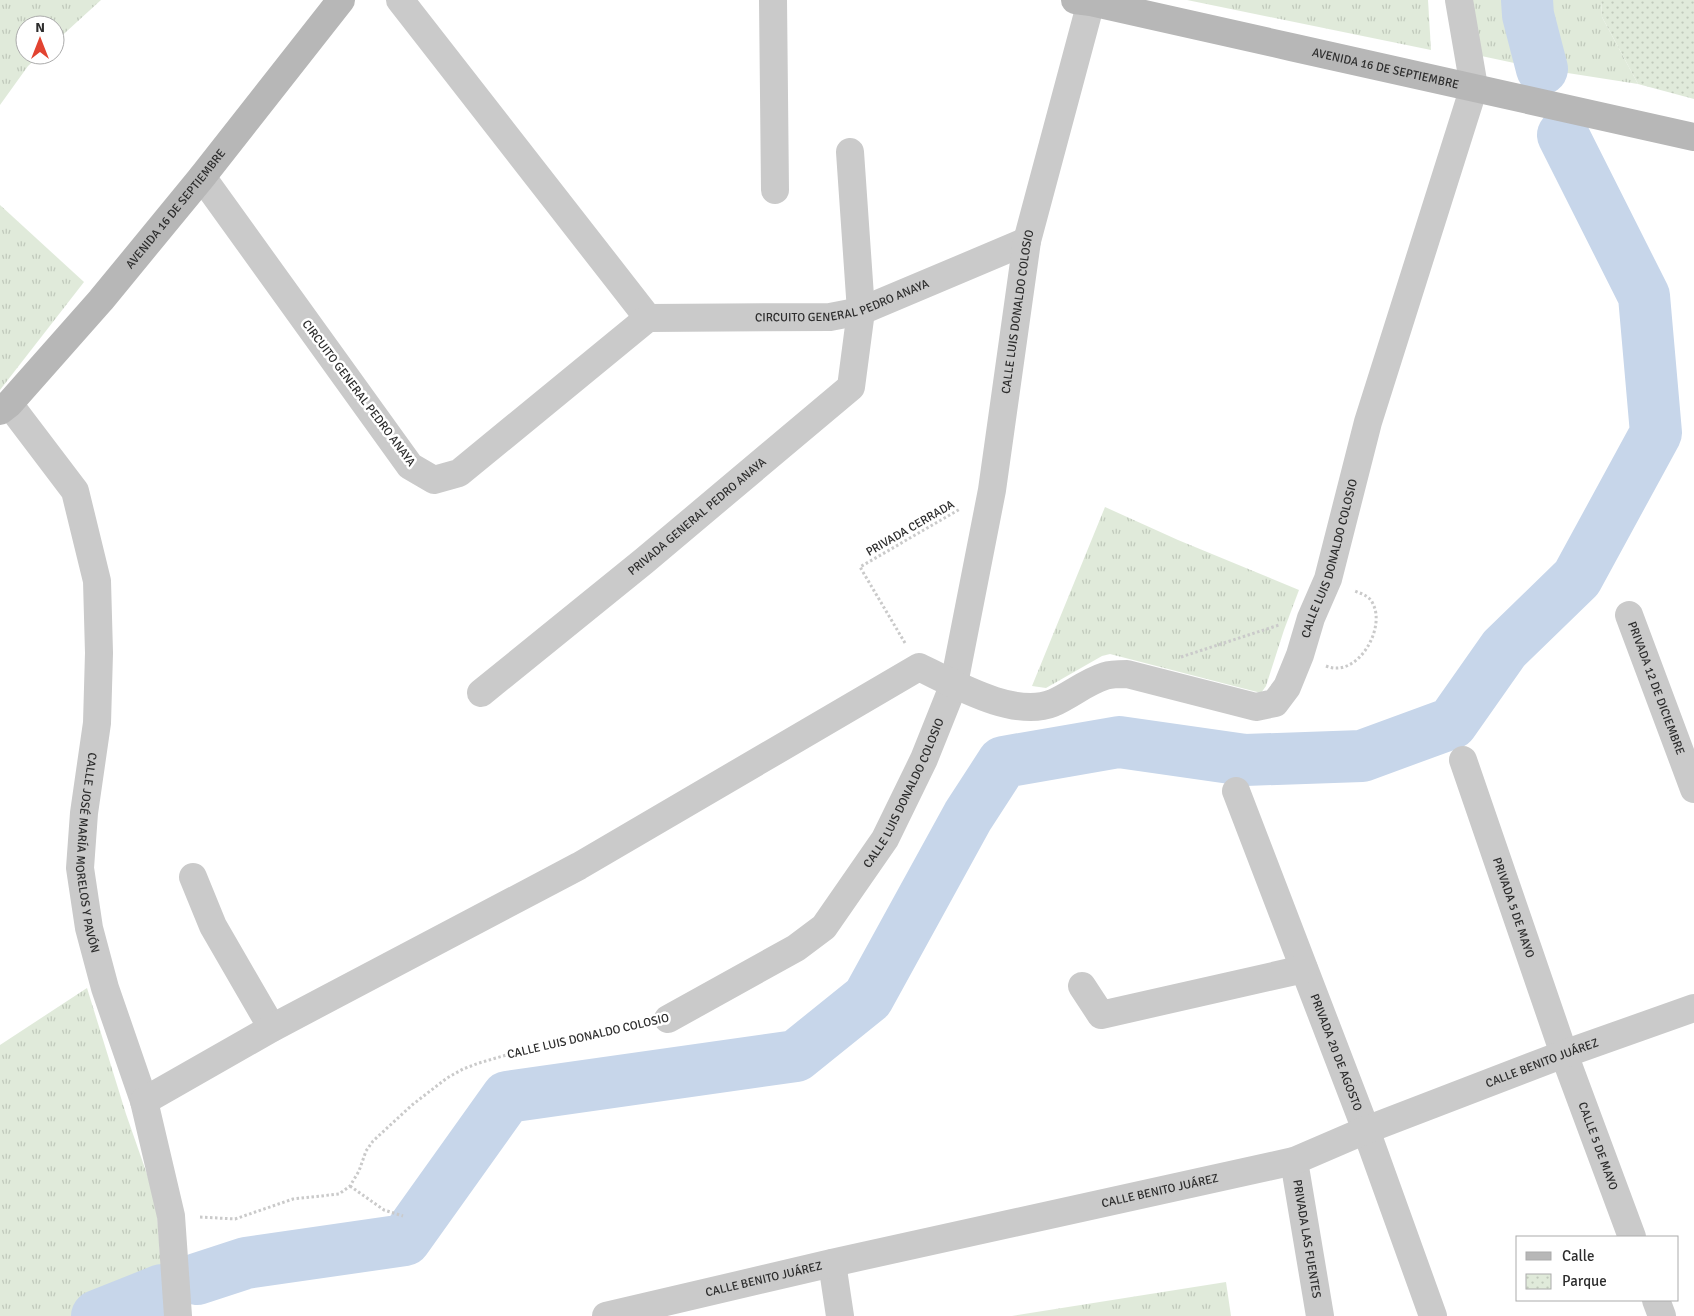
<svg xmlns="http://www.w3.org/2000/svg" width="1694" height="1316" font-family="Signika,sans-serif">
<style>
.grass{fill:url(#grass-tufts)}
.park{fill:url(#park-dots)}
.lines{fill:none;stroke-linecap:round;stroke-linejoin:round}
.river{stroke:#c7d6ea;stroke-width:52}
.path{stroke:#cacaca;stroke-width:3;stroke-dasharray:2.5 2.5;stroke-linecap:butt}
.minor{stroke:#cacaca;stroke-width:28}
.tertiary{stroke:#cacaca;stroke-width:28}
.secondary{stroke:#b7b7b7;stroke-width:28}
.labels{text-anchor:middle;stroke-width:5;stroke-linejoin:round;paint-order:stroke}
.street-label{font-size:12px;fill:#2d2d2d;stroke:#fff}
</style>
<defs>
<pattern id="grass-tufts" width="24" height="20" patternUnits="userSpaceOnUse" patternTransform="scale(1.25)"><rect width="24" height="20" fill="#e0eada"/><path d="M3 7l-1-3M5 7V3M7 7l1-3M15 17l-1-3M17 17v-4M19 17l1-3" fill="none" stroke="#c0c9bb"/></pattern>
<pattern id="park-dots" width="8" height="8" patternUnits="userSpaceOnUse" patternTransform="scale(1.25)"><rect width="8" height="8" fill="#e0eada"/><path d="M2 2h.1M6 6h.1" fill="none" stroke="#c0c9bb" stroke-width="1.8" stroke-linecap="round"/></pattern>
</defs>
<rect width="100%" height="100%" fill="#fff"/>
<g class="grass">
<polygon points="0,0 101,0 55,42 55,25 25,25 25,55 40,55 28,66 0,105"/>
<polygon points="1187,0 1428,0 1431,50"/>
<polygon points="1467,0 1601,0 1602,17 1638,84 1542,69 1472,54"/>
<polygon points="0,205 84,282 0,390"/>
<polygon points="1105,507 1178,540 1299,590 1284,630 1266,686 1261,693 1110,654 1102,656 1046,688 1032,686"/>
<polygon points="87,988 126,1114 156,1200 164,1307 135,1316 0,1316 0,1045"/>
<polygon points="1226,1282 1231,1316 1012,1316"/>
</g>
<polygon class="park" points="1601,0 1694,0 1694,99 1638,84 1602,17"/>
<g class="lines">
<g class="river">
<polyline points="1527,0 1528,15 1542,69"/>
<polyline points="197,1279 246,1263 405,1240 507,1097 796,1056 868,998 968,816 1003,762 1119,742 1245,760 1362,756 1452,723 1504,649 1577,578 1656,433 1644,296 1563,135"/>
<polyline points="97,1316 162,1290"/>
</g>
<g class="path">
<polyline points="905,643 860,567 960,509"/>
<polyline points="1181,657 1279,625"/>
<path d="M 1326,666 C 1357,679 1386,629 1373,604 C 1370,596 1362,594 1355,591"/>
<polyline points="350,1186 384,1210 403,1216"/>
<polyline points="200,1217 235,1219 293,1199 339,1194 350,1186 359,1171 366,1151 373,1141 412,1105 447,1078 463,1069 479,1063 537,1046 640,1025"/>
</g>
<g class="minor">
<polyline points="400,0 648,318"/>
<polyline points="773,0 775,190"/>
<path id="s1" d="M 202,177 L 410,466 L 434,480 L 459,473 L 648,318 L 830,317 L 861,311 L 1027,241"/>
<path id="s2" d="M 9,404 L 75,491 L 97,581 L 99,653 L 97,723 L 84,813 L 80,868 L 89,928 L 105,988 L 144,1101 L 171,1216 L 178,1316"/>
<path id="s3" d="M 1629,615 L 1694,789"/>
<path id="s4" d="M 481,693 L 644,561 L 851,387 L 861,311 L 850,152"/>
<path id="s5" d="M 1463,760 L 1564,1054 L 1632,1237"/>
<path id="s6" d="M 1236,791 L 1366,1130 L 1433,1316"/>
<polyline points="193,877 213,926 272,1028"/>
<polyline points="1082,986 1101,1015 1304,969"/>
<path id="s7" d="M 668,1019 L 796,948 L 824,927 L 885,839 L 924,759 L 954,684 L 992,490 L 1027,241 L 1091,2"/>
<path id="s8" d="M 144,1101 L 272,1028 L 579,866 L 919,667 C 955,684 1014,719 1053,703 C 1071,695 1086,682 1105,676 C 1111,674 1120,674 1127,674 L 1256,707 L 1275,703 L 1287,687 L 1300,655 L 1311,618 L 1328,579 L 1368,422 L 1474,87"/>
<path id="s9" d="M 1294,1161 L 1320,1316"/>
<polyline points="832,1263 840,1316"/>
<polyline points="1656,1300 1662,1316"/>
<path id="s10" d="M 606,1316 L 832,1263 L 1294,1161 L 1366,1130 L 1564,1054 L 1694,1008"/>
</g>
<polyline class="tertiary" points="1459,0 1474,87"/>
<g class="secondary">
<path id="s11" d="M 1075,0 L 1091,2 C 1292,47 1493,93 1694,137"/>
<path id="s12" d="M 0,411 L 9,404 L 101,300 L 202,177 L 341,0"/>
</g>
</g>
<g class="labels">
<g class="street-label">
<text dy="4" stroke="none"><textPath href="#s11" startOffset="318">AVENIDA 16 DE SEPTIEMBRE</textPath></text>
<text dy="4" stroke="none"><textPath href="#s12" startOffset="268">AVENIDA 16 DE SEPTIEMBRE</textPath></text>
<text dy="4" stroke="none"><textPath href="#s1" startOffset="851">CIRCUITO GENERAL PEDRO ANAYA</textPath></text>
<text dy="4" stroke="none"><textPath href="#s7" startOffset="836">CALLE LUIS DONALDO COLOSIO</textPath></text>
<text transform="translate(359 393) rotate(53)" y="4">CIRCUITO GENERAL PEDRO ANAYA</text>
<text dy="4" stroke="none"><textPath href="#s4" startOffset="279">PRIVADA GENERAL PEDRO ANAYA</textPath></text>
<text transform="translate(910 528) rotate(-30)" y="4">PRIVADA CERRADA</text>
<text dy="4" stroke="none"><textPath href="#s8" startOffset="1420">CALLE LUIS DONALDO COLOSIO</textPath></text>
<text dy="4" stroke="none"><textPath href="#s3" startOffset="78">PRIVADA 12 DE DICIEMBRE</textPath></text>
<text dy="4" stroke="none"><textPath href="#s7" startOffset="338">CALLE LUIS DONALDO COLOSIO</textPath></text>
<text dy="4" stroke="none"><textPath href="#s2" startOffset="475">CALLE JOSÉ MARÍA MORELOS Y PAVÓN</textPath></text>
<text dy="4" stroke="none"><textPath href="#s5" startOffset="156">PRIVADA 5 DE MAYO</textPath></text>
<text transform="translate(588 1036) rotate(-13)" y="4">CALLE LUIS DONALDO COLOSIO</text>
<text dy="4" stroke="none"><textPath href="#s6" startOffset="280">PRIVADA 20 DE AGOSTO</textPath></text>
<text dy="4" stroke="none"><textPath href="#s10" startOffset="972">CALLE BENITO JUÁREZ</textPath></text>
<text dy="4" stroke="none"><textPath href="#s5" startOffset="409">CALLE 5 DE MAYO</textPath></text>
<text dy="4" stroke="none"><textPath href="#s10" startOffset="568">CALLE BENITO JUÁREZ</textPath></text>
<text dy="4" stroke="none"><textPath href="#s9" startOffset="79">PRIVADA LAS FUENTES</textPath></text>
<text dy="4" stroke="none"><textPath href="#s10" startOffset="162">CALLE BENITO JUÁREZ</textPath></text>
</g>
</g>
<rect x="1516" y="1236" width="162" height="65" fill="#ffffff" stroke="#ababab"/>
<rect x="1526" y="1252" width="25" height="8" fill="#b7b7b7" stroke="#ababab"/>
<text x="1562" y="1261" font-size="15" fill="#2d2d2d">Calle</text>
<rect x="1526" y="1274" width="25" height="15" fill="url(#park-dots)" stroke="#ababab"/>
<text x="1562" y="1286" font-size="15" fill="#2d2d2d">Parque</text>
<g transform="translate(40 40)"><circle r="24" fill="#ffffff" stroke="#ababab"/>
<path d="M0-4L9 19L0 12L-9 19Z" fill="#e24331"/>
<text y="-8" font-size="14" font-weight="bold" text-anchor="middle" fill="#2d2d2d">N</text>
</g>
</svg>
